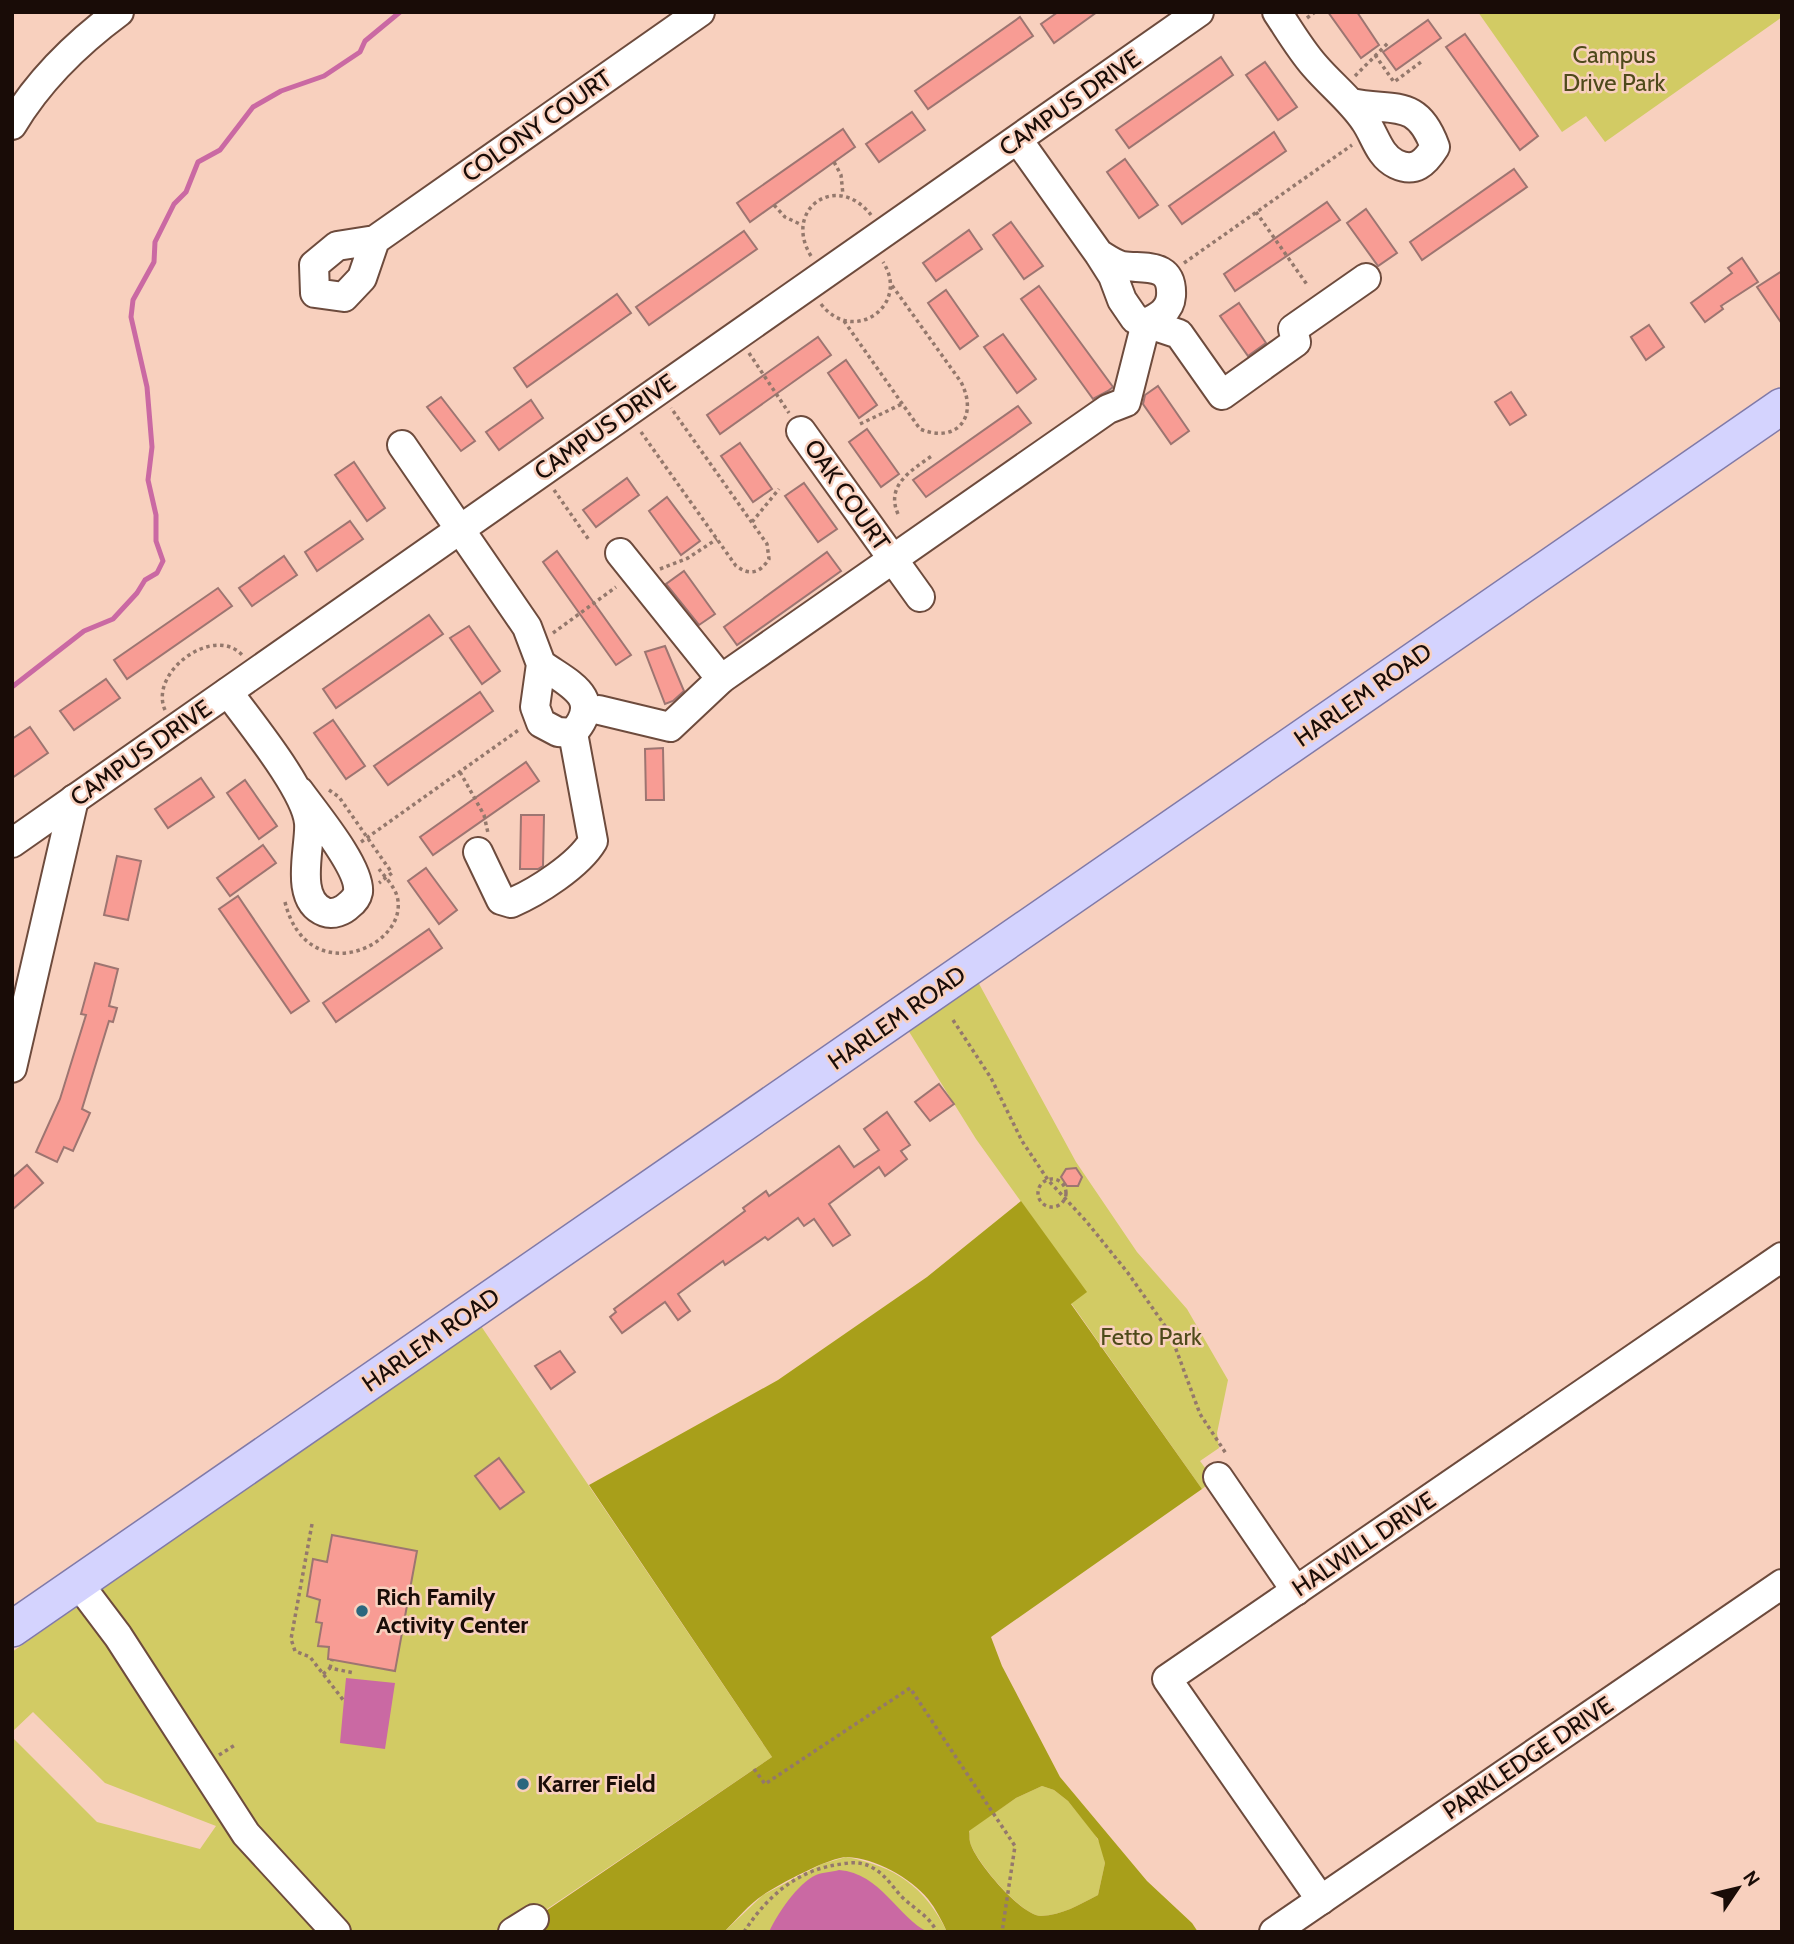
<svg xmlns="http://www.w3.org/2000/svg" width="1794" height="1944" font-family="Cabin,sans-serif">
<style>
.green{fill:#d2cb64}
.forest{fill:#a89f1a;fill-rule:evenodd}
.water{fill:#ca69a3}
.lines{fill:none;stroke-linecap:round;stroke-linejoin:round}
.stream{stroke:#ca69a3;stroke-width:5}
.building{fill:#f89c94;stroke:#9d7571;stroke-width:2}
.minor-casing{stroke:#6d4b3d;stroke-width:32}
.major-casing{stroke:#807aa8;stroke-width:38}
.path{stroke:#94786c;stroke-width:3.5;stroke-dasharray:3.5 3.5;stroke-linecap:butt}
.minor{stroke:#fff;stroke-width:28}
.major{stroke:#d4d3fe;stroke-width:35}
.poi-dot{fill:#2a677e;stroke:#f8d0be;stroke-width:2.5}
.labels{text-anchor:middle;stroke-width:5;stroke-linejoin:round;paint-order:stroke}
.park-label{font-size:24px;fill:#4e4a1a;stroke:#f8d0be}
.street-label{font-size:24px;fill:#190c07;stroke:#f8d0be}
.poi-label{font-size:24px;font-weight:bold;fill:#190c07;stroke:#f8d0be;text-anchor:start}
</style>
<rect width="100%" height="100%" fill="#f8d0be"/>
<g class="green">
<polygon points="1478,12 1782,12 1782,17 1605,142 1586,116 1562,132"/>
<polygon points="977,980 1076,1162 1137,1252 1187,1309 1228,1380 1217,1433 1219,1448 1200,1461 1214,1480 1202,1489 1071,1303 1086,1292 976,1139 908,1030"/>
<polygon points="481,1326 772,1757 513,1932 12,1932 12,1737 97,1822 200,1849 216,1826 105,1783 33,1712 12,1732 12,1652"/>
<path d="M 1042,1786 L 1054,1790 L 1068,1801 L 1094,1833 L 1101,1845 L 1105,1863 L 1098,1895 C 1079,1905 1062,1915 1041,1916 C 1021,1916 974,1859 970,1842 C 969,1838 970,1834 969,1830 L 1016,1798 Z"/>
<path d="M 846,1857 C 895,1866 925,1887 947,1932 L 724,1932 L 763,1895 L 822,1864 Z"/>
</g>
<path class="forest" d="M 1021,1201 L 1087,1292 L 1071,1304 L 1202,1489 L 991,1637 L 1002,1666 L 1060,1777 L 1147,1881 L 1192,1923 L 1198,1932 L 947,1932 C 942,1921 936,1909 928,1899 C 911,1878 875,1858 847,1857 C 830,1857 779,1884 763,1895 C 749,1904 736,1920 724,1932 L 540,1932 L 534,1919 L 772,1757 L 589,1485 L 778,1380 L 927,1277 ZM 1042,1786 L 1054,1790 L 1068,1801 L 1098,1839 L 1105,1863 L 1098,1895 C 1079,1905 1062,1915 1041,1916 C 1021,1916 974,1860 970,1842 C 969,1838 970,1834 969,1831 L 1016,1798 Z"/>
<g class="water">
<polygon points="346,1678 395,1683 385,1749 340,1743"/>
<path d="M 839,1870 C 881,1873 898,1918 928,1932 L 769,1932 C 777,1914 798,1883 816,1875 C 823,1872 832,1872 839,1870 Z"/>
</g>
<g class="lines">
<polyline class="stream" points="12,687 84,631 113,619 137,593 145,580 157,573 163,561 156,541 156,515 148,480 152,447 147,387 131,317 133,300 154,262 155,242 174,204 186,192 198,162 220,150 253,107 281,91 324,76 360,52 365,41 400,12"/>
</g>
<g class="building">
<polygon points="1058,12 1097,12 1054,43 1041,24"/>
<polygon points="1328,12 1357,12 1379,45 1361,58"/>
<polygon points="1020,17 1033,36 928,109 915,91"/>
<polygon points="1428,20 1441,38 1396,70 1383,52"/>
<polygon points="1465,34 1538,136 1520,150 1446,47"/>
<polygon points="1221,57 1233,75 1129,148 1116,130"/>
<polygon points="1265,62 1297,107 1278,120 1246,75"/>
<polygon points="912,112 925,130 879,162 866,144"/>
<polygon points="843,129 855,147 750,222 737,203"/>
<polygon points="1274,132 1286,151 1182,224 1169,206"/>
<polygon points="1125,159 1158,205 1139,218 1107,172"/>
<polygon points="1514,169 1527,187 1422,260 1410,242"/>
<polygon points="1327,202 1340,220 1235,291 1224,274"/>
<polygon points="1366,209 1397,253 1378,266 1347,223"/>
<polygon points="1011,222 1043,266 1024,279 993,235"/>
<polygon points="969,230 982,249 936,281 923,263"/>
<polygon points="744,231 757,249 649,325 636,307"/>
<polygon points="1742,258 1758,282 1721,306 1723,309 1705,322 1691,303 1732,273 1728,268"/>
<polygon points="1782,271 1782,324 1757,287"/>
<polygon points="1039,286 1113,387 1108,391 1093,399 1021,299"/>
<polygon points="946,290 978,336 960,349 928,303"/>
<polygon points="617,294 631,313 527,387 514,368"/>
<polygon points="1239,303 1266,343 1248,356 1220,316"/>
<polygon points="1649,325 1664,347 1646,360 1631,337"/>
<polygon points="1003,334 1036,379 1017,393 984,347"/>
<polygon points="818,337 831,355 720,434 707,415"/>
<polygon points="846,360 877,405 859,418 828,373"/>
<polygon points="1158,386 1189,431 1171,444 1143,404 1145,395"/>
<polygon points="1511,392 1526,415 1510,425 1495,402"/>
<polygon points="441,397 475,441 461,451 427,407"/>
<polygon points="531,400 543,418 499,450 486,432"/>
<polygon points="1018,406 1031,423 926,497 913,480"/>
<polygon points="867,429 899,474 881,487 849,442"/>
<polygon points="740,443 772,489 753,502 721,456"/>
<polygon points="354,462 385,508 367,521 335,475"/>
<polygon points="627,478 639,495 596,527 583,510"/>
<polygon points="804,483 837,529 818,542 785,496"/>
<polygon points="667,497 700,541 681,555 649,511"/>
<polygon points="350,521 363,539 317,571 305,552"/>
<polygon points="557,551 631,655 616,665 543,562"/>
<polygon points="827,552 841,571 737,645 724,627"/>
<polygon points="284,556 297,575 252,606 239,588"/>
<polygon points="684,571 715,614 699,625 666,584"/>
<polygon points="218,588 232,606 127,679 114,660"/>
<polygon points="429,615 443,634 336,708 323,689"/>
<polygon points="469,626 500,671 482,684 450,638"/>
<polygon points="665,646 684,691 673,701 665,704 645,652"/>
<polygon points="106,679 120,698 74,730 60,711"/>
<polygon points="480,692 493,711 388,785 374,766"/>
<polygon points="333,720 365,766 346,779 314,733"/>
<polygon points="30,727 48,753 12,778 12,739"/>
<polygon points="663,748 664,800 646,800 645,749"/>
<polygon points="526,762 539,781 433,855 420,837"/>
<polygon points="201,778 214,797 168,828 155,809"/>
<polygon points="245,780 277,826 259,839 227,793"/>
<polygon points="521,815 544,815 543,866 538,869 520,869"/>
<polygon points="263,845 276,863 230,896 217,878"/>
<polygon points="117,856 141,861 128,920 104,915"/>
<polygon points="426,868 457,910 439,924 408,881"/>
<polygon points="238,896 309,1001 291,1013 219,909"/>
<polygon points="429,929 442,948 336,1022 323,1003"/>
<polygon points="95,963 118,969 109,1006 117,1008 113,1022 109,1021 82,1109 90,1113 73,1151 64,1147 57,1162 36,1152 60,1099 86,1015 81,1014"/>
<polygon points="939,1084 954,1104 930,1121 915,1102"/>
<polygon points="887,1112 910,1145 901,1151 907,1159 885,1176 879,1167 829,1204 850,1235 833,1246 814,1219 804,1226 798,1218 768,1240 765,1237 725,1265 723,1261 678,1294 690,1311 678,1320 665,1302 622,1333 610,1317 616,1312 614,1309 745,1211 743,1208 766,1191 769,1196 839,1146 854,1167 879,1150 864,1129"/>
<polygon points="27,1165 43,1183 12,1210 12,1178"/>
<polygon points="1076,1168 1082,1177 1078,1186 1067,1186 1061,1177 1066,1169"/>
<polygon points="560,1351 575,1372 551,1389 535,1366"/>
<polygon points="499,1458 524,1492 500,1509 475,1476"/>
<polygon points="332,1535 417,1551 395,1671 328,1659 329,1647 318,1646 322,1623 316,1622 320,1600 307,1596 313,1559 327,1562"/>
</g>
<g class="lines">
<g class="minor-casing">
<g id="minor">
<path d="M 1277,12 C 1289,30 1300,49 1314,65 C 1331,85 1351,100 1365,121 C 1375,135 1379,156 1396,164 C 1415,173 1425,163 1435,147 C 1417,97 1393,112 1351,103"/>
<path d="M 12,125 C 39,80 77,43 119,12"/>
<path d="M 1018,140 L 1099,254 L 1113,276 L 1122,300 L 1135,319 L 1146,323 C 1158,317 1170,311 1171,296 C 1173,262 1145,269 1123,266 C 1115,265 1106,258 1099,254"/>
<polyline points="375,240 362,278 344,297 315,293 314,265 337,246 375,240 700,12"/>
<polyline points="801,431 920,597"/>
<path d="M 402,445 L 527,627 L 541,664 L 535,707 L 541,723 L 558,732 L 573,733 C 605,697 567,683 541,664"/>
<polyline points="620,553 721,679"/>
<path d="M 228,692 C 249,721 306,790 309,823 C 311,846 293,900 325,912 C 333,915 343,911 349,905 C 353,902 357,897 358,892 C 361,868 314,812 299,791"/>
<polyline points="599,710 670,727 721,679 1108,409 1126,402 1146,323 1179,334 1222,395 1296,342 1293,329 1366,278"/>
<polyline points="12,843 1199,12"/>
<path d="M 478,852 L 501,900 L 511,903 C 537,892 579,865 593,841 L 573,733"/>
<polyline points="12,1068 74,799"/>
<polyline points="1218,1477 1296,1591"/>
<polyline points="78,1583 118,1636 246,1834 336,1932"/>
<polyline points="1321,1900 1167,1679 1782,1257"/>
<polyline points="513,1932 534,1919"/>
<polyline points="1274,1932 1782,1584"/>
</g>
</g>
<g class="major-casing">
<polyline id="major" points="12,1629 1782,406"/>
</g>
<g class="path">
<polyline points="1307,18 1315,12"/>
<polyline points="1375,55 1394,82 1421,62"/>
<polyline points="1355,76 1388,43"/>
<polyline points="834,162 841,175 843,195"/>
<polyline points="774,205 785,217 802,225"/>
<polyline points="1256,212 1308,286"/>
<path d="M 811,256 C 782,209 837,171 871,215"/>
<polyline points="1184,263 1352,145"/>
<path d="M 821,304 C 853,346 911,305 883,262"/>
<path d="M 844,321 L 920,429 C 957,444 979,417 961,382 L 891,284"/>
<polyline points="749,353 789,413"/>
<polyline points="860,424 902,404"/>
<path d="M 641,432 L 736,566 C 750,576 760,573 769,559 L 767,544 L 671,408"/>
<polyline points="554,490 589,540"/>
<path d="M 898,514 C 885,485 912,470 933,455"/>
<polyline points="752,522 779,489"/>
<polyline points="660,569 688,558 717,539"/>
<polyline points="553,633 616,587"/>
<path d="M 165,710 C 148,672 215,623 243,656"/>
<polyline points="460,772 484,815 488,833"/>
<polyline points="329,790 339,797 392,873 379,883"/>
<polyline points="361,842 520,729"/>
<path d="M 285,902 C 307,992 411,946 397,896 C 394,886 385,877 379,869"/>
<polyline points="953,1020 991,1078 1022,1141 1048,1180 1086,1221 1128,1273 1170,1333 1200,1414 1227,1455"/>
<circle cx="1052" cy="1193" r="14"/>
<polyline points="312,1524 291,1639 295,1651 310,1657 344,1701"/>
<polyline points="330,1668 332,1660"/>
<polyline points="323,1674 330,1668 354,1673"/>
<polyline points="219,1755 235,1745"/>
<polyline points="754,1769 765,1784 910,1688 1015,1846 1002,1932"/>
<path d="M 744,1932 C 767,1896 798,1869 842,1864 C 853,1862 863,1862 873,1868 C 886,1875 893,1888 903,1898 C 916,1910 929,1916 937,1932"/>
<polyline points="971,1932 978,1932"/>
</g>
<use href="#minor" class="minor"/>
<use href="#major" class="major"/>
</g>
<g class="poi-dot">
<circle cx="362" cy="1611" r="7"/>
<circle cx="523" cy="1784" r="7"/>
</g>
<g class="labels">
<g class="park-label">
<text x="1614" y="63">Campus<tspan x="1614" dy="28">Drive Park</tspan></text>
<text x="1151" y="1345">Fetto Park</text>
</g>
<g class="street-label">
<text transform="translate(1070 103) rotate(-35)" y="8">CAMPUS DRIVE</text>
<text transform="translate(537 126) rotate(-35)" y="8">COLONY COURT</text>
<text transform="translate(605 427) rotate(-35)" y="8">CAMPUS DRIVE</text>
<text transform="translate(847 495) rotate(55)" y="8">OAK COURT</text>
<text transform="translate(1363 695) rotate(-35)" y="8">HARLEM ROAD</text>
<text transform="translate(141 753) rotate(-35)" y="8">CAMPUS DRIVE</text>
<text transform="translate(897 1018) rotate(-35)" y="8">HARLEM ROAD</text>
<text transform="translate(431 1340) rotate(-35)" y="8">HARLEM ROAD</text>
<text transform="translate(1364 1544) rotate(-34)" y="8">HALWILL DRIVE</text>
<text transform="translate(1528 1758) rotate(-34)" y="8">PARKLEDGE DRIVE</text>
</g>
<g class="poi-label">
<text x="376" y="1605">Rich Family<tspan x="376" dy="28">Activity Center</tspan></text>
<text x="537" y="1792">Karrer Field</text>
</g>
</g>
<rect width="1794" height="1944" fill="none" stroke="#190c07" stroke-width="28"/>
<g transform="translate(1738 1888) rotate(55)" stroke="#f8d0be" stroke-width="5" paint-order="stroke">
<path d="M0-5L12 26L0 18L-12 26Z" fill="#190c07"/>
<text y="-10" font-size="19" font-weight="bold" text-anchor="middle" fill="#190c07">N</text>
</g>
</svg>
